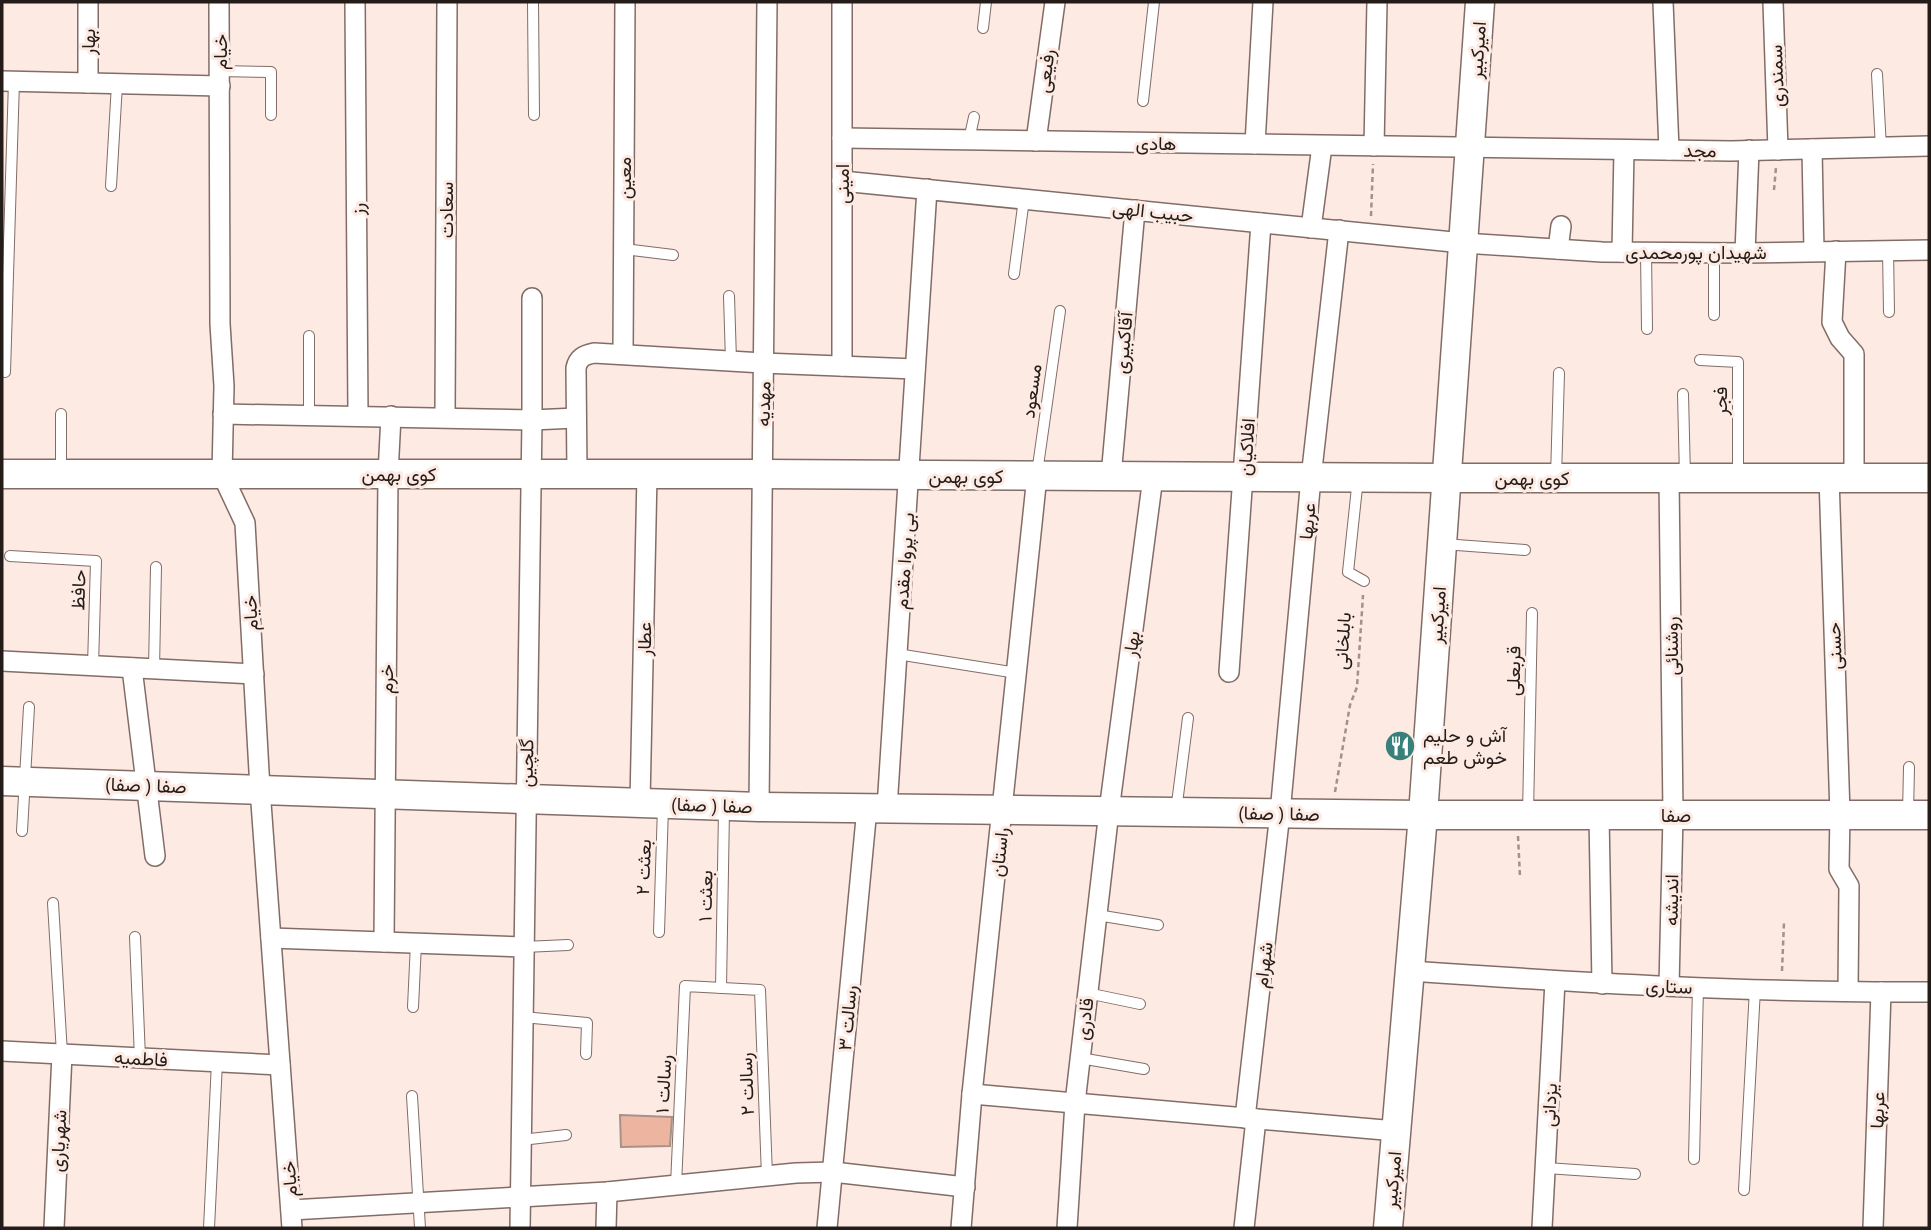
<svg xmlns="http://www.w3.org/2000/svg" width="1931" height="1230" font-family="'PT Sans',Vazirmatn,sans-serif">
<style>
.building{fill:#edb59f;stroke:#a7928a;stroke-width:2}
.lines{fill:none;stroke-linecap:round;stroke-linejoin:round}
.lane-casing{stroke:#826d66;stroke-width:12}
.street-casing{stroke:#826d66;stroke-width:22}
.secondary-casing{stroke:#826d66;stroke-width:31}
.path{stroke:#a0928d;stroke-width:2.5;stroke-dasharray:5 3.5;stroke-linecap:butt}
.lane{stroke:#fff;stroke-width:10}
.street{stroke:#fff;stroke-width:19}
.secondary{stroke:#fff;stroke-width:28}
.labels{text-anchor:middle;stroke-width:6;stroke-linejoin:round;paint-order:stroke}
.street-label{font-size:19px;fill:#241c19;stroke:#fdeae3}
.poi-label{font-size:19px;fill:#241c19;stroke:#fdeae3;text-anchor:start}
</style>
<rect width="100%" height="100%" fill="#fdeae3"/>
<polygon class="building" points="620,1115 672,1117 670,1146 621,1147"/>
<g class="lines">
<g class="lane-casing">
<g id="lane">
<polyline points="533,2 534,115"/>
<polyline points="983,28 986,2"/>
<polyline points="219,71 271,72 271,115"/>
<polyline points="1877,74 1881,148"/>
<polyline points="1143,101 1154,2"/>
<polyline points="969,140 974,117"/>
<polyline points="111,186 117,84"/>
<polyline points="624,249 673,255"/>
<polyline points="1888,250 1889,312"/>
<polyline points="1646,252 1647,329"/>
<polyline points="1714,253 1714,315"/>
<polyline points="1014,274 1024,199"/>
<polyline points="729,296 731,361"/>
<polyline points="309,336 309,415"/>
<polyline points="1700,360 1738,362 1738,474"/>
<polyline points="5,372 14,81"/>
<polyline points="1683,394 1685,477"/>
<polyline points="61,473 61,414"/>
<polyline points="1037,473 1060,311"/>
<polyline points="1556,477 1559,373"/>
<polyline points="1358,478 1348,572 1364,581"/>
<polyline points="1443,544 1525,550"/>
<polyline points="10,556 96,561 93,666"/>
<polyline points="897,654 1017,673"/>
<polyline points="154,669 156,567"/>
<polyline points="1176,811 1188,718"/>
<polyline points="1528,814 1532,613"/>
<polyline points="1908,814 1909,767"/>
<polyline points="22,831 29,707"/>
<polyline points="53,903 62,1054"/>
<polyline points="1097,915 1158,925"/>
<polyline points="659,932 663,807"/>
<polyline points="135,937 140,1058"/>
<polyline points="524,947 568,945"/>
<polyline points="721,988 724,810"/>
<polyline points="1087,993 1140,1004"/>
<polyline points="413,1007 416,943"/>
<polyline points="523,1017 587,1023 586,1054"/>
<polyline points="1080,1058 1144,1069"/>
<polyline points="412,1096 420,1228"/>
<polyline points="521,1140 566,1135"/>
<polyline points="1694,1159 1698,987"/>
<polyline points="1546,1168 1635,1174"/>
<polyline points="676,1185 685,986 760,990 767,1176"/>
<polyline points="1744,1190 1755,989"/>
<polyline points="209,1228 217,1062"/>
</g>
</g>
<g class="street-casing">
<g id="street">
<polyline points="219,2 220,324 224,386 222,474 245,523 260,789 292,1228"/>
<polyline points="355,2 358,415"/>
<polyline points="842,2 842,366"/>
<polyline points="1663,2 1669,150"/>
<polyline points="1773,2 1778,150"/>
<polyline points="2,81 220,86"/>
<polyline points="88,83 88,2"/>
<polyline points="842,138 1731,151 1929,146"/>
<polyline points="1036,141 1055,2"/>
<polyline points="1255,144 1263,2"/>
<polyline points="1374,146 1377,2"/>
<polyline points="1812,149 1814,251"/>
<polyline points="842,181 1463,243 1602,252 1745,253 1929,250"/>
<polyline points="1311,228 1322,146"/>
<polyline points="1558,249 1561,226"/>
<polyline points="1836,251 1832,322 1840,338 1854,354 1854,477"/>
<polyline points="1622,252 1624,150"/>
<polyline points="1745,253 1749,150"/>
<polyline points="623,354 625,2"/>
<polyline points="223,414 532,420 576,418"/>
<polyline points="445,417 447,2"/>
<path d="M 577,474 L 576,368 C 578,358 584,355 594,353 L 763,363 L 915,369"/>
<polyline points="1111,476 1135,210"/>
<polyline points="1829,477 1840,814 1839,869 1849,886 1848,991"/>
<polyline points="1669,478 1673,815 1669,986"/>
<polyline points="2,661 254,674"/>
<polyline points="132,668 155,856"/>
<polyline points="1229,672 1261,223"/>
<polyline points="640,802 647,475"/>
<polyline points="759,807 767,2"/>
<polyline points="887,808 927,189"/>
<polyline points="1599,815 1602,984"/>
<polyline points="271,938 524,947"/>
<polyline points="384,942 388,474 391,416"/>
<path d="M 1410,971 C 1583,983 1756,993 1929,992"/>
<polyline points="2,1051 280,1065"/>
<polyline points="972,1094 1396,1131"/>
<polyline points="1245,1118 1280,813 1311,478 1339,230"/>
<polyline points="291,1210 607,1192 796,1173 833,1172 965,1187"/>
<polyline points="54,1228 62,1054"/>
<polyline points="520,1228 532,420 532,298"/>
<polyline points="606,1228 607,1192"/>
<polyline points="827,1228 867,808"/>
<polyline points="961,1228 972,1094 1037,476"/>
<polyline points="1067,1228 1075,1103 1109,811 1153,477"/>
<polyline points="1244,1228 1256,1119"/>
<polyline points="1542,1228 1555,981"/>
<polyline points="1873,1228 1881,992"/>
</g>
</g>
<g class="secondary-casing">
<g id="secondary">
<polyline points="2,474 762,474 1447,478 1929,478"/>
<polyline points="2,781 759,807 1423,815 1929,815"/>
<polyline points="1388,1228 1423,815 1480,2"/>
</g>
</g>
<g class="path">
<polyline points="1774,190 1776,167"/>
<polyline points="1371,216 1373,164"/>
<polyline points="1335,792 1350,705 1357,687 1363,595"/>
<polyline points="1518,836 1520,877"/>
<polyline points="1782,971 1784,922"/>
</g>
<use href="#lane" class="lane"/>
<use href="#street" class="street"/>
<use href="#secondary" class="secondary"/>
</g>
<defs>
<g id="restaurant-disc" transform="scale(1.575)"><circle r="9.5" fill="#38807b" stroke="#fdeae3"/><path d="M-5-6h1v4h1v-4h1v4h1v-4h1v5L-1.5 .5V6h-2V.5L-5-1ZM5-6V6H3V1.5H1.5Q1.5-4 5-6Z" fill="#fff"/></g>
</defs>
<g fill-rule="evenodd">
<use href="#restaurant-disc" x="1400" y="746"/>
</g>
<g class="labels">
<g class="street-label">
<text transform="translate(88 42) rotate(-90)" y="7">بهار</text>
<text transform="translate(1477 50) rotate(-86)" y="7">امیرکبیر</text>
<text transform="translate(220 52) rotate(-90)" y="7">خیام</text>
<text transform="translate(1045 71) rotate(-83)" y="7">رفیعی</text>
<text transform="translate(1776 76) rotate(-92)" y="7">سمندری</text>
<text transform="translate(1156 143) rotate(1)" y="7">هادی</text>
<text transform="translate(1700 150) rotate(1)" y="7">مجد</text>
<text transform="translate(624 178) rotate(-90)" y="7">معین</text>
<text transform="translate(842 184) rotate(-90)" y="7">امینی</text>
<text transform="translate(357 209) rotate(-90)" y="7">رز</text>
<text transform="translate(446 210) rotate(-90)" y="7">سعادت</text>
<text transform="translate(1153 211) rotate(6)" y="7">حبیب الهی</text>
<text x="1696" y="259">شهیدان پورمحمدی</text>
<text transform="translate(1123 343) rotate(-85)" y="7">آقاکبیری</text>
<text transform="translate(1031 391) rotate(-82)" y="7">مسعود</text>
<text transform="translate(1720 401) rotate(-90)" y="7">فجر</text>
<text transform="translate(763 404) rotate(-89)" y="7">مهدیه</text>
<text transform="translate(1246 447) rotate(-86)" y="7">افلاکیان</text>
<text x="399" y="481">کوی بهمن</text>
<text x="966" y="483">کوی بهمن</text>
<text x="1532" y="485">کوی بهمن</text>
<text transform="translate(1307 521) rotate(-85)" y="7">عربها</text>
<text transform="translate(904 561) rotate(-86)" y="7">بی پروا مقدم</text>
<text transform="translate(78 590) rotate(-88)" y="7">حافظ</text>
<text transform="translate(250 613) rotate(-93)" y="7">خیام</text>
<text transform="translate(1437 615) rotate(-86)" y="7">امیرکبیر</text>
<text transform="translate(644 639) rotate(-89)" y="7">عطار</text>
<text transform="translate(1342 641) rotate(-86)" y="7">بابلخانی</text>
<text transform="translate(1131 644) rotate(-82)" y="7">بهار</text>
<text transform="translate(1671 646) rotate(-91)" y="7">روشنائی</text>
<text transform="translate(1834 646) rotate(-92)" y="7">حسنی</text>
<text transform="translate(1513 671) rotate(-89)" y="7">قربعلی</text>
<text transform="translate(386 679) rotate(-89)" y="7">خرم</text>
<text transform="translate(526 763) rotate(-89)" y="7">گلچین</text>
<text transform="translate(146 785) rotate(2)" y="7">صفا ( صفا)</text>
<text transform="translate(712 805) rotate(2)" y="7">صفا ( صفا)</text>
<text transform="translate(1279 813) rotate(1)" y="7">صفا ( صفا)</text>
<text x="1676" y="822">صفا</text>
<text transform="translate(999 852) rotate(-84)" y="7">راستان</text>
<text transform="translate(643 867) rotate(-88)" y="7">بعثت ۲</text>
<text transform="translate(705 896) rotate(-89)" y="7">بعثت ۱</text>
<text transform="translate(1671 900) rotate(-89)" y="7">اندیشه</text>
<text transform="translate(1263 965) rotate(-83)" y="7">شهرام</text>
<text transform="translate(1669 986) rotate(2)" y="7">ستاری</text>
<text transform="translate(847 1018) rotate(-85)" y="7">رسالت ۳</text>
<text transform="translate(1084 1019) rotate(-83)" y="7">قادری</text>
<text transform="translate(141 1058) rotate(3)" y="7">فاطمیه</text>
<text transform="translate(663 1084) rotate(-87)" y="7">رسالت ۱</text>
<text transform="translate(746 1084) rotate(-92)" y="7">رسالت ۲</text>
<text transform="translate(1549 1105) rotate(-87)" y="7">یزدانی</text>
<text transform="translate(1877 1110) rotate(-88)" y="7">عربها</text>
<text transform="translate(58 1141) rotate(-87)" y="7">شهریاری</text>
<text transform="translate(289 1179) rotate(-94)" y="7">خیام</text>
<text transform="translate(1392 1180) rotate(-85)" y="7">امیرکبیر</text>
</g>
<g class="poi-label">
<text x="1423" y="742">آش و حلیم<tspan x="1423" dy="22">خوش طعم</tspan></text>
</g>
</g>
<rect width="1931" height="1230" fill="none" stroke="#241c19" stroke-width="7"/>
</svg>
